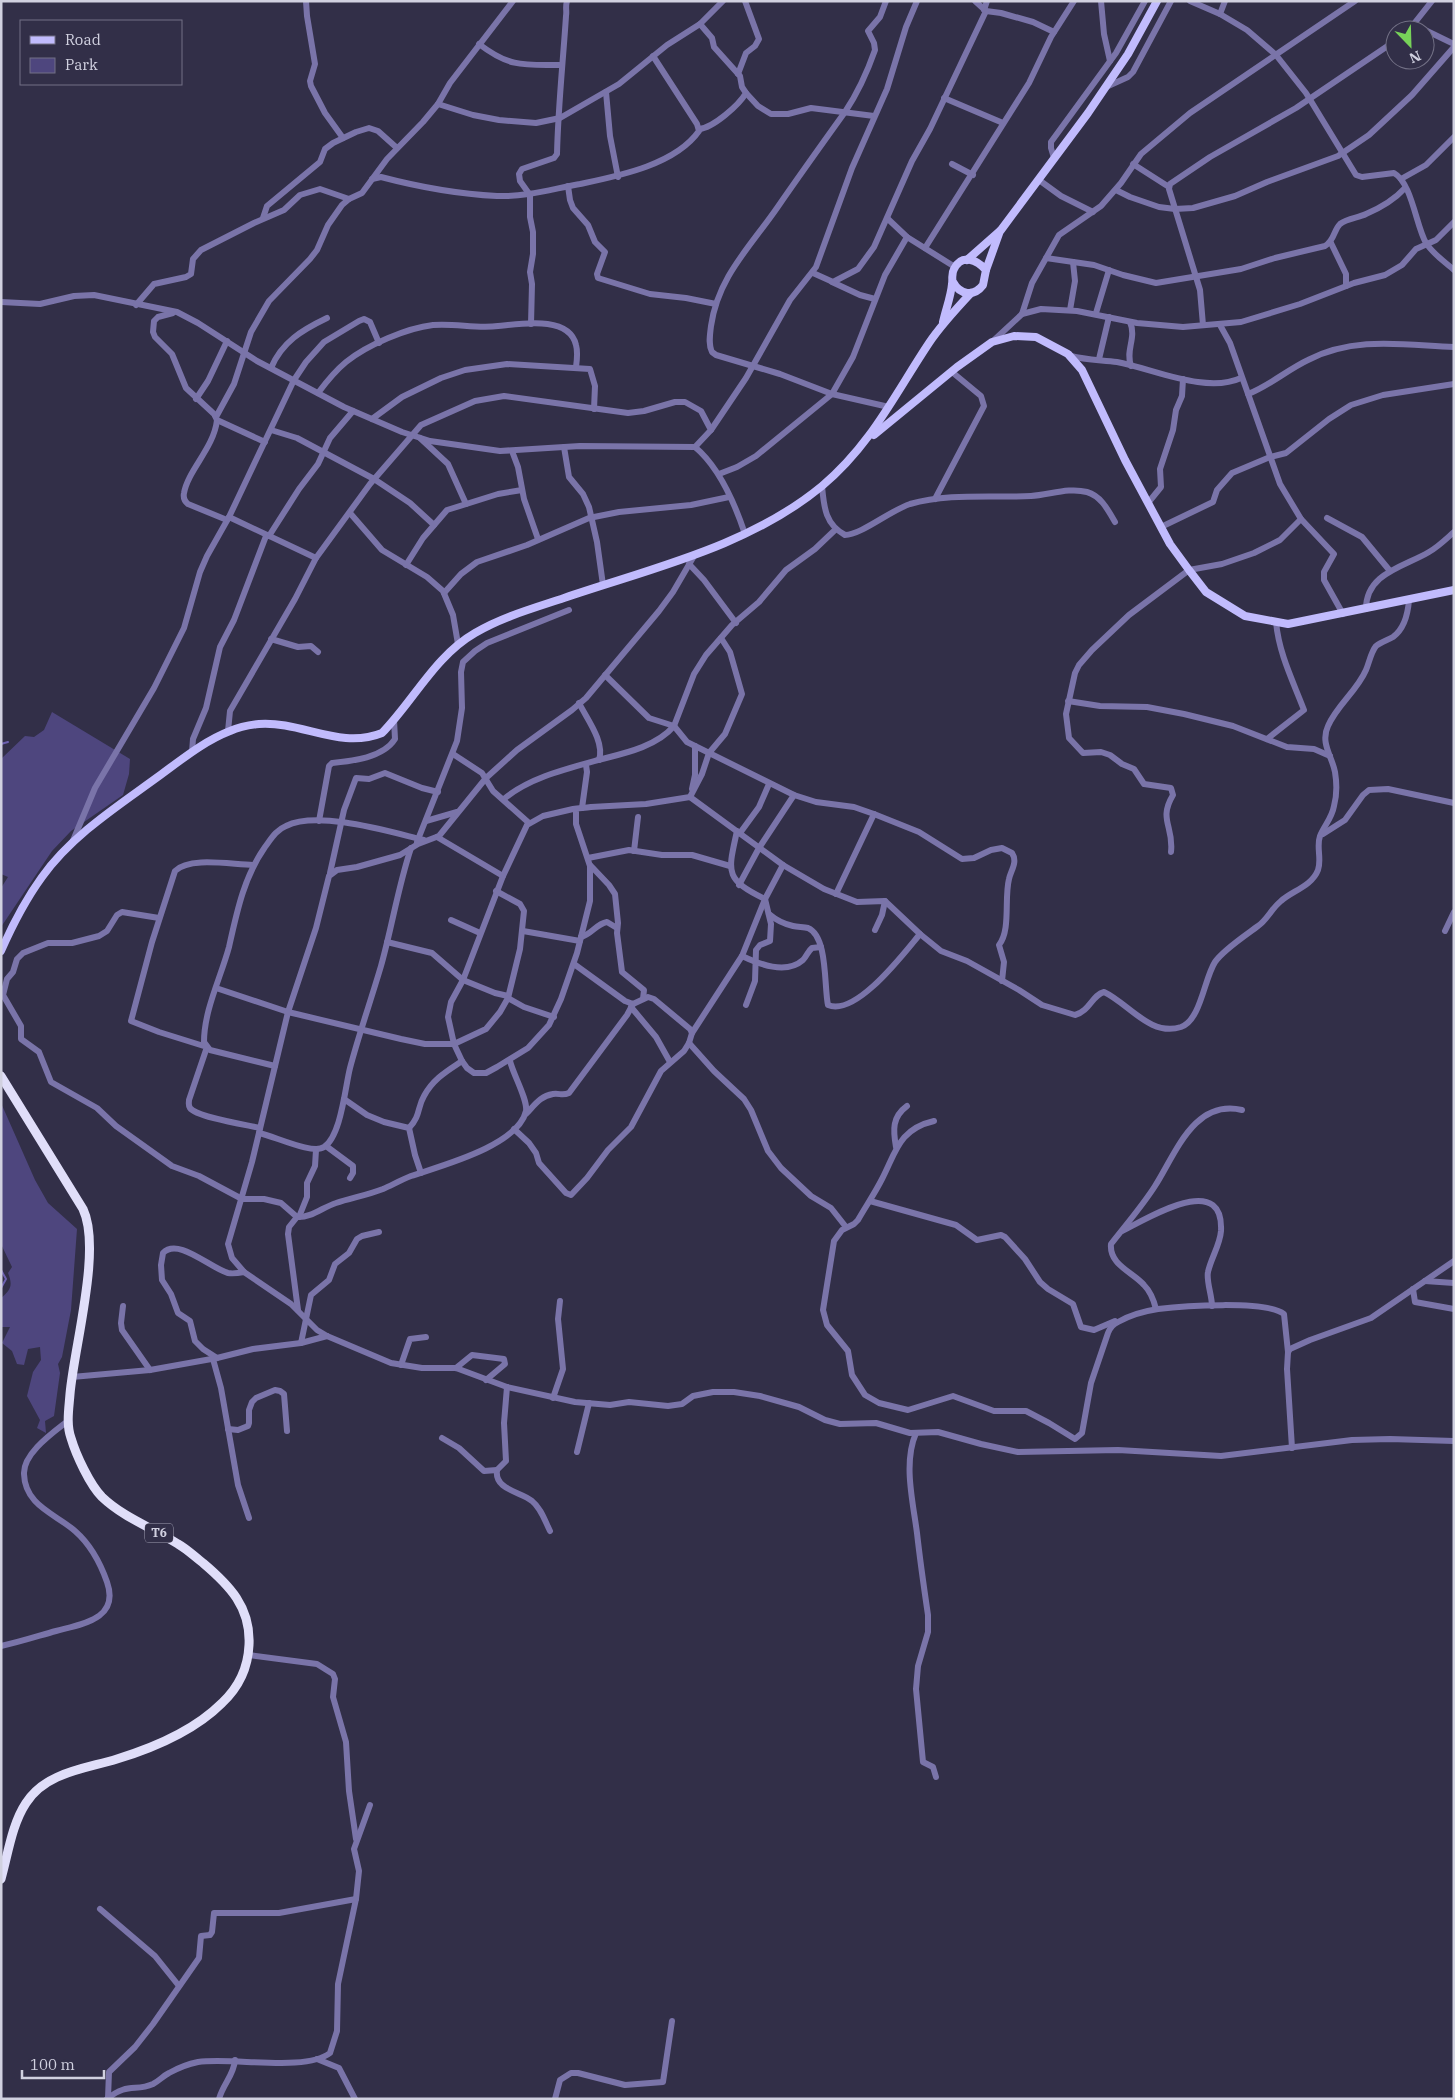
<svg xmlns="http://www.w3.org/2000/svg" width="1455" height="2100" font-family="'IBM Plex Serif',serif">
<style>
.green{fill:#4e467e}
.lines{fill:none;stroke-linecap:round;stroke-linejoin:round}
.stream{stroke:#6d61b0;stroke-width:2}
.minor{stroke:#7a74a9;stroke-width:6}
.major{stroke:#c1bbfd;stroke-width:8}
.highway{stroke:#e0def9;stroke-width:9}
.labels{text-anchor:middle;stroke-width:5;stroke-linejoin:round;paint-order:stroke}
.shield{fill:#322f48;stroke:#a1a0b2;stroke-width:1}
.shield-label{font-size:12px;font-weight:bold;fill:#d1d1e0}
</style>
<rect width="100%" height="100%" fill="#322f48"/>
<g class="green">
<polygon points="52,712 130,759 129,774 123,795 71,831 52,851 1,927 1,888 8,877 1,874 1,759 25,736 34,737 44,730"/>
<path d="M 1,1103 L 35,1180 L 48,1203 L 77,1229 L 71,1310 L 62,1357 L 58,1364 L 60,1373 L 54,1416 L 45,1421 L 46,1433 L 37,1428 L 40,1420 L 27,1396 L 33,1372 L 41,1360 L 40,1347 L 28,1349 L 24,1365 L 17,1364 L 12,1351 L 2,1343 L 10,1327 L 1,1327 L 1,1298 C 11,1290 13,1285 8,1273 L 12,1267 L 1,1244 Z"/>
</g>
<g class="lines">
<g class="stream">
<polyline points="1,744 8,742"/>
<polyline points="1,1270 6,1279 1,1288"/>
</g>
<g class="minor">
<polyline points="306,1 307,16 315,64 310,81 311,86 325,113 343,138"/>
<path d="M 886,1 L 880,17 L 868,31 L 874,43 L 875,50 C 868,70 857,94 845,112 C 822,144 799,176 777,208 C 750,247 718,277 711,326 C 710,335 708,344 712,352 L 716,355 L 780,374 L 832,394 L 889,407"/>
<polyline points="975,1 986,11 1001,13 1033,22 1054,32"/>
<polyline points="1101,1 1104,34 1110,61"/>
<path d="M 1190,1 L 1220,14 L 1247,30 L 1276,55 L 1306,93 L 1356,175 L 1362,177 L 1394,173 C 1412,183 1416,226 1426,243 C 1433,254 1445,262 1454,270"/>
<polyline points="984,10 987,1"/>
<polyline points="1220,14 1225,1"/>
<polyline points="1409,30 1432,1"/>
<polyline points="1425,30 1454,44"/>
<path d="M 479,44 C 510,68 525,65 562,65"/>
<polyline points="738,74 746,53 755,46 759,39 745,1"/>
<polyline points="1106,87 1128,77 1133,72 1171,1"/>
<polyline points="606,92 610,136 618,177"/>
<polyline points="746,93 758,106 771,114 788,114 811,108 874,116"/>
<polyline points="944,98 1003,123"/>
<polyline points="438,104 473,115 499,120 536,123 560,118 619,84 667,45 700,24 723,1"/>
<path d="M 699,129 C 713,128 739,105 746,93 L 742,87 L 740,76 L 714,47 L 712,38 L 700,24"/>
<polyline points="1054,158 1051,148 1051,142 1116,53 1145,1"/>
<polyline points="952,164 973,175"/>
<polyline points="1133,164 1169,187"/>
<path d="M 372,179 L 381,177 C 419,187 458,194 497,196 C 527,197 552,189 580,184 C 618,176 675,165 699,131 L 697,124 L 653,56"/>
<polyline points="1401,179 1426,165 1454,137"/>
<polyline points="1039,180 1061,196 1093,212"/>
<polyline points="568,186 570,200 573,208 588,225 595,242 605,252 597,274 598,278 650,294 686,298 716,304"/>
<polyline points="1116,190 1130,197 1159,207 1175,209 1193,208 1235,196 1267,182 1338,156 1369,135 1412,95 1454,47"/>
<polyline points="263,218 267,206 320,162 325,149 333,143 356,132 369,128 378,131 397,148"/>
<polyline points="888,219 907,237 955,267"/>
<polyline points="1331,243 1346,274 1346,286"/>
<polyline points="925,248 1029,83 1051,37 1074,1"/>
<path d="M 1046,258 L 1094,265 L 1123,275 L 1156,283 L 1241,269 L 1275,258 L 1325,246 C 1335,240 1333,231 1340,224 C 1348,218 1358,218 1366,214 C 1380,208 1395,199 1405,188"/>
<polyline points="813,273 833,282 858,269 874,247 912,161 930,129 986,11"/>
<polyline points="832,282 860,295 875,299"/>
<path d="M 1,302 L 40,304 L 74,296 L 94,295 L 177,312 L 198,323 L 257,361 L 344,407 L 402,432 L 430,441 L 500,451 L 580,446 L 695,447 C 719,467 735,504 745,534"/>
<polyline points="136,305 154,284 186,277 191,274 193,259 201,250 254,223 284,210 300,195 320,189 349,199"/>
<polyline points="1070,310 1075,281 1073,262"/>
<path d="M 173,313 L 158,317 L 154,321 L 153,332 L 155,337 L 172,354 L 186,388 L 214,414 L 217,420 C 214,448 188,470 184,493 C 183,498 184,501 188,504 L 227,520"/>
<polyline points="1096,313 1109,270"/>
<polyline points="1022,314 1032,283 1059,235 1101,206 1121,183 1141,154 1190,113 1355,1"/>
<path d="M 1130,322 C 1137,338 1125,350 1131,366"/>
<path d="M 531,324 L 532,284 L 530,272 L 533,254 L 533,232 L 530,217 L 530,195 L 520,181 L 519,174 L 522,169 L 554,158 L 557,154 C 558,108 563,62 566,16 C 567,10 565,8 567,1"/>
<polyline points="1203,325 1200,290 1169,189 1170,184 1210,157 1296,108 1395,41"/>
<polyline points="1220,325 1230,343 1280,484 1301,519 1334,554 1324,572 1324,580 1343,614"/>
<polyline points="992,342 1022,314 1041,309 1077,311 1137,323 1183,327 1241,322 1300,304 1354,283 1385,275 1402,265 1416,249 1436,240 1454,222"/>
<path d="M 1071,356 C 1085,360 1102,360 1117,362 C 1154,369 1206,394 1241,378"/>
<polyline points="1099,359 1109,317"/>
<path d="M 271,368 C 282,342 302,330 327,318"/>
<path d="M 318,393 C 327,381 335,371 346,362 C 367,345 407,328 433,325 C 455,323 477,329 498,326 C 520,324 569,315 576,345 C 578,352 577,360 576,367"/>
<path d="M 1248,394 C 1269,386 1287,370 1308,360 C 1355,336 1403,345 1454,347"/>
<polyline points="196,399 208,381 227,341"/>
<polyline points="216,417 234,384 251,332 269,301 310,259 317,250 328,225 342,205 349,199 362,193 387,159 423,122 438,104 450,83 513,1"/>
<polyline points="372,419 402,397 441,378 465,370 507,364 590,369 595,386 594,409"/>
<polyline points="217,420 265,442"/>
<polyline points="271,430 297,438 374,479 410,503 434,525"/>
<polyline points="711,430 746,378 790,300 816,267 852,168 887,89 906,27 917,1"/>
<polyline points="420,438 448,464 466,504"/>
<polyline points="564,447 569,477 583,494 589,507 597,542 603,585"/>
<polyline points="512,451 518,467 524,499 538,539"/>
<polyline points="719,474 737,467 756,456 832,394 853,357 885,275 907,237"/>
<path d="M 822,486 C 824,507 825,524 845,535 C 861,535 891,510 910,504 C 949,493 991,498 1031,496 C 1049,495 1069,487 1087,492 C 1101,496 1108,510 1115,522"/>
<polyline points="935,499 984,406 981,396 952,372"/>
<polyline points="1148,503 1161,487 1160,469 1173,430 1176,410 1182,396 1183,379"/>
<polyline points="350,513 382,550 427,577 443,591 453,615 458,644"/>
<polyline points="229,517 316,558"/>
<polyline points="1327,518 1362,537 1390,571"/>
<polyline points="1161,527 1213,502 1217,490 1232,473 1270,457 1286,453 1329,419 1351,405 1383,395 1454,384"/>
<polyline points="269,536 299,489 318,464 330,438 353,411"/>
<polyline points="694,556 673,592 659,611 586,698 572,710 517,750 486,778 439,836 418,844 400,855 357,867 337,870 329,876 316,928 288,1012 252,1162 228,1244 232,1258 244,1272 291,1304 317,1330 327,1336 391,1363 422,1368 456,1368 507,1387 575,1402 610,1405 629,1402 668,1406 682,1404 693,1396 713,1392 734,1392 760,1396 799,1407 825,1420 840,1424 876,1423 910,1433 938,1432 981,1444 1018,1452 1118,1450 1221,1456 1352,1440 1390,1439 1454,1441"/>
<polyline points="689,564 704,580 736,623"/>
<polyline points="406,565 423,538 447,510 498,494 522,490"/>
<polyline points="444,593 461,574 477,562 527,545 589,518 619,512 691,505 729,497"/>
<path d="M 1366,609 C 1366,573 1404,567 1429,552 C 1438,547 1446,539 1454,532"/>
<polyline points="271,639 298,647 311,646 318,652"/>
<path d="M 605,675 L 649,718 L 674,726 L 687,742 L 794,795 L 816,802 L 854,807 L 874,814 L 919,832 L 962,859 L 974,858 L 991,850 L 1002,848 L 1012,853 C 1018,862 1011,870 1009,879 C 1004,899 1011,930 999,945 L 1004,962 L 1002,981"/>
<polyline points="1068,701 1100,706 1147,707 1184,714 1233,726 1287,747 1314,749 1330,756"/>
<path d="M 579,703 C 587,719 605,742 599,760"/>
<polyline points="228,731 230,711 295,599 316,558 370,484 421,425 475,401 504,396 628,413 644,411 675,402 685,402 701,411 711,430 695,447"/>
<path d="M 1267,739 L 1304,710 C 1293,681 1279,654 1276,622"/>
<polyline points="192,752 193,739 206,708 220,647 234,620 266,536"/>
<polyline points="453,754 482,773 493,791 529,823"/>
<polyline points="692,789 695,775 695,746"/>
<path d="M 690,797 L 783,865 L 824,889 L 857,902 L 885,901 L 920,934 L 941,951 L 967,961 L 1019,990 L 1042,1005 L 1075,1015 C 1090,1011 1092,995 1104,992 C 1128,1003 1150,1037 1181,1027 C 1201,1020 1204,979 1215,962 C 1223,950 1246,935 1258,926 C 1267,920 1272,908 1281,901 C 1292,891 1312,886 1318,870 C 1322,859 1316,847 1320,836 C 1324,826 1332,818 1334,806 C 1337,795 1337,784 1335,772 C 1332,756 1320,743 1328,726 C 1337,705 1357,691 1366,670 C 1369,663 1371,652 1376,646 C 1381,642 1388,640 1393,637 C 1404,629 1408,613 1409,600"/>
<path d="M 504,799 C 530,777 570,768 602,759 C 626,753 657,746 674,726 L 694,674 L 706,655 L 732,625 L 759,602 L 786,570 L 815,549 L 836,529"/>
<polyline points="582,808 587,772 586,765"/>
<path d="M 576,809 L 576,824 L 590,866 L 590,901 L 577,953 L 561,999 L 549,1025 L 528,1048 L 497,1067 L 486,1073 L 474,1073 L 467,1068 L 462,1061 L 454,1044 L 448,1017 L 451,1002 L 463,980 L 503,876 L 527,825 L 543,816 L 573,809 C 579,808 585,808 591,807 L 646,804 L 690,797 L 702,774 L 709,753 L 725,734 L 742,694 L 730,652 L 721,638"/>
<path d="M 319,821 L 329,766 L 332,763 C 352,761 383,758 395,739 L 394,720"/>
<polyline points="426,821 457,812"/>
<path d="M 737,831 C 728,872 724,879 765,899 L 771,924 L 770,941 L 760,945 L 756,950 L 755,981 L 746,1005"/>
<polyline points="740,833 759,807 769,784"/>
<polyline points="1323,834 1345,820 1363,795 1369,790 1388,789 1454,803"/>
<polyline points="437,837 503,876"/>
<polyline points="417,842 457,741 462,708 461,672 463,662 475,651 487,643 569,610"/>
<polyline points="72,843 95,788 154,688 184,628 200,572 207,556 229,517 294,380 306,362 324,342 359,321 364,319 370,322 379,343"/>
<polyline points="634,851 638,817"/>
<path d="M 1171,852 C 1174,826 1158,820 1173,795 L 1171,788 L 1144,784 L 1134,769 L 1122,764 L 1110,755 L 1101,752 L 1083,753 L 1069,738 L 1066,714 L 1075,673 L 1079,665 L 1092,650 L 1129,615 L 1189,570 L 1222,564 L 1254,553 L 1280,540 L 1301,519"/>
<polyline points="588,858 629,850 662,855 692,855 730,866"/>
<path d="M 253,865 C 233,865 190,856 175,871 L 152,942 L 131,1021 L 159,1032 L 207,1047 L 189,1100 C 189,1103 188,1105 190,1108 C 196,1117 247,1125 260,1128"/>
<polyline points="591,866 609,885 615,894 618,923 617,933 622,972 644,990 643,999"/>
<polyline points="330,873 344,810 356,778 369,779 385,773 422,788 438,792"/>
<polyline points="739,885 759,848 794,795"/>
<polyline points="836,894 874,814"/>
<path d="M 769,914 C 776,920 784,924 793,926 C 798,927 804,927 808,928 C 828,936 824,988 828,1005 C 856,1017 904,953 920,934"/>
<path d="M 159,918 L 122,912 L 117,915 L 107,931 L 99,936 L 72,943 L 48,943 L 23,953 L 17,959 L 13,972 L 7,979 L 3,995 L 21,1026 L 21,1039 L 39,1052 L 51,1082 L 97,1108 L 116,1126 L 172,1166 L 199,1176 L 242,1199 L 264,1199 L 281,1203 L 297,1217 C 311,1218 323,1207 336,1203 C 351,1198 368,1195 383,1189 C 392,1185 401,1180 411,1176 C 440,1166 518,1146 526,1111 C 528,1100 513,1074 510,1061"/>
<polyline points="451,920 480,933"/>
<polyline points="875,930 882,915 885,901"/>
<polyline points="523,931 580,941"/>
<polyline points="1445,931 1454,912"/>
<path d="M 581,937 C 592,934 596,924 607,922 L 617,928"/>
<polyline points="387,942 432,953 463,980 495,993 508,996"/>
<path d="M 742,956 C 759,964 786,975 803,960 C 807,956 808,951 812,948 L 821,947"/>
<polyline points="216,988 288,1012 401,1039 425,1044 454,1044 486,1029 500,1012 508,998 520,949 524,911 520,904 496,891"/>
<polyline points="508,998 524,1007 554,1017"/>
<polyline points="631,1007 656,1037 670,1062"/>
<polyline points="692,1033 742,956 765,899 783,865"/>
<polyline points="689,1043 714,1071 744,1099 751,1110 768,1151 781,1168 811,1196 831,1208 846,1227"/>
<path d="M 275,1066 L 210,1050 L 204,1042 C 204,1010 221,977 229,947 C 237,911 244,877 265,847 C 271,839 276,830 286,826 C 318,810 390,832 424,840"/>
<polyline points="344,1099 367,1115 384,1122 409,1128 415,1155 421,1173"/>
<path d="M 526,1114 C 534,1106 540,1096 553,1094 C 560,1093 562,1096 569,1093 L 627,1015 L 633,1004"/>
<path d="M 934,1121 C 899,1129 896,1152 882,1179 C 875,1193 866,1206 858,1220 L 854,1224 L 842,1230 L 834,1241 L 823,1310 L 827,1325 L 848,1351 L 852,1375 L 865,1395 L 879,1403 L 908,1410 L 953,1396 L 994,1411 L 1026,1411 L 1049,1423 L 1075,1439 L 1082,1433 L 1091,1383 L 1108,1333 C 1110,1328 1113,1324 1118,1322 C 1130,1315 1145,1311 1158,1309 C 1181,1306 1266,1300 1284,1314 L 1288,1352"/>
<path d="M 409,1128 C 421,1115 417,1108 424,1096 C 433,1079 447,1071 462,1061"/>
<polyline points="514,1129 529,1143 536,1153 539,1163 566,1193 571,1195 587,1178 608,1150 631,1127 661,1071 684,1051 689,1043 692,1033 690,1029 654,999 648,997 633,1004 625,1001 574,964"/>
<path d="M 259,1133 C 274,1136 313,1155 324,1147 C 341,1136 345,1088 350,1068 C 359,1034 371,1000 381,966 C 392,927 398,887 411,848"/>
<polyline points="326,1146 353,1166 353,1173 350,1178"/>
<path d="M 896,1147 C 893,1130 892,1117 907,1106"/>
<polyline points="870,1201 956,1225 977,1240 1001,1235 1005,1237 1025,1259 1040,1282 1048,1289 1073,1304 1081,1327 1094,1330 1115,1321"/>
<polyline points="297,1217 289,1227 288,1234 298,1310"/>
<polyline points="299,1217 307,1197 307,1183 315,1166 316,1150"/>
<path d="M 1122,1231 C 1147,1219 1224,1170 1221,1231 C 1220,1245 1211,1258 1208,1272 C 1206,1280 1212,1296 1212,1306"/>
<polyline points="1425,1281 1454,1283"/>
<polyline points="1413,1289 1415,1302 1454,1309"/>
<polyline points="123,1306 121,1323 122,1330 150,1370"/>
<path d="M 1156,1309 C 1154,1301 1150,1291 1144,1285 C 1133,1272 1109,1265 1111,1244 C 1125,1226 1143,1205 1155,1186 C 1176,1153 1194,1099 1242,1110"/>
<polyline points="301,1343 311,1295 329,1280 335,1264 349,1253 357,1239 362,1236 379,1232"/>
<path d="M 217,1358 L 203,1349 L 195,1341 L 190,1321 L 178,1313 L 171,1294 L 162,1280 L 161,1265 L 163,1253 C 178,1237 210,1268 228,1273 C 233,1274 239,1273 244,1272"/>
<polyline points="213,1359 221,1388 238,1485 249,1518"/>
<polyline points="401,1365 410,1339 426,1337"/>
<polyline points="456,1368 472,1355 504,1359 505,1364 486,1380"/>
<polyline points="72,1377 150,1370 217,1358 253,1349 301,1343 327,1336"/>
<path d="M 507,1387 L 504,1423 L 506,1461 L 497,1470 C 494,1490 522,1492 532,1501 C 541,1508 545,1521 550,1531"/>
<polyline points="553,1398 563,1369 558,1319 560,1301"/>
<polyline points="228,1429 238,1430 248,1426 249,1423 249,1410 252,1402 256,1398 275,1390 280,1391 284,1394 287,1431"/>
<path d="M 916,1433 C 903,1463 913,1502 917,1533 C 920,1560 924,1588 928,1615 L 928,1632 L 918,1666 L 916,1689 L 923,1762 L 933,1767 L 936,1777"/>
<polyline points="442,1438 459,1448 484,1471 497,1470"/>
<polyline points="1292,1448 1287,1369 1288,1352 1290,1349 1310,1340 1371,1318 1454,1261"/>
<polyline points="577,1452 589,1403"/>
<path d="M 1,1646 C 20,1642 38,1636 56,1631 C 82,1624 120,1619 107,1582 C 100,1562 91,1545 75,1531 C 56,1514 25,1506 24,1474 C 23,1453 54,1432 69,1420"/>
<polyline points="249,1655 317,1664 333,1674 335,1679 333,1697 346,1742 349,1791 356,1839"/>
<polyline points="100,1909 155,1956 179,1986"/>
<polyline points="317,2059 339,2068 355,2099"/>
<polyline points="108,2098 109,2072 135,2047 153,2024 199,1958 201,1936 210,1935 212,1932 214,1913 279,1913 356,1899"/>
<path d="M 107,2099 C 128,2082 135,2092 153,2084 C 159,2081 163,2076 169,2073 C 178,2068 188,2064 198,2062 C 232,2057 306,2072 330,2053 L 337,2031 L 338,1984 L 356,1899 L 359,1871 L 354,1849 L 370,1805"/>
<path d="M 219,2099 C 223,2084 234,2075 235,2060"/>
<polyline points="555,2099 560,2080 571,2073 578,2073 625,2085 663,2082 672,2021"/>
</g>
<g class="major">
<polyline points="967,260 1001,230 1088,113 1128,54 1157,1"/>
<polyline points="986,270 1000,231"/>
<path d="M 943,322 C 946,309 951,296 952,284 C 953,278 951,274 954,269 C 962,253 977,260 986,270 L 983,285 C 974,297 960,295 953,282"/>
<polyline points="874,435 957,367 992,342 1014,336 1036,337 1068,354 1082,370 1125,460 1170,544 1189,570 1206,592 1245,616 1288,624 1454,590"/>
<path d="M 1,951 C 12,926 26,899 42,877 C 72,835 118,806 159,776 C 181,760 204,741 230,731 C 239,727 249,725 259,724 C 302,721 340,750 382,733 C 414,700 435,656 475,633 C 502,617 534,608 564,598 C 652,568 748,547 822,486 C 871,445 895,394 929,343 C 941,325 956,309 971,293"/>
</g>
<path class="highway" d="M 1,1076 L 83,1209 C 102,1249 74,1347 70,1394 C 69,1408 66,1424 71,1438 C 76,1455 90,1485 102,1497 C 124,1518 153,1528 178,1544 C 187,1549 195,1557 203,1563 C 229,1585 251,1607 249,1645 C 248,1668 239,1687 222,1703 C 194,1731 153,1748 117,1759 C 85,1769 46,1772 26,1803 C 12,1824 8,1854 1,1879"/>
</g>
<g class="labels">
<rect class="shield" x="145" y="1523.5" width="28" height="19" rx="4"/>
<g class="shield-label">
<text x="159" y="1537">T6</text>
</g>
</g>
<rect width="1455" height="2100" fill="none" stroke="#d1d1e0" stroke-width="5"/>
<rect x="20" y="20" width="162" height="65" fill="#322f48" stroke="#727085"/>
<rect x="30" y="36" width="25" height="8" fill="#c1bbfd" stroke="#727085"/>
<text x="65" y="45" font-size="15" fill="#d1d1e0">Road</text>
<rect x="30" y="58" width="25" height="15" fill="#4e467e" stroke="#727085"/>
<text x="65" y="70" font-size="15" fill="#d1d1e0">Park</text>
<g transform="translate(1410 45) rotate(157)"><circle r="24" fill="#322f48" stroke="#727085"/>
<path d="M0-4L9 19L0 12L-9 19Z" fill="#77d259"/>
<text y="-8" font-size="14" font-weight="bold" text-anchor="middle" fill="#d1d1e0">N</text>
</g>
<path d="M22 2070v8h82v-8" fill="none" stroke="#d1d1e0" stroke-width="2.5"/>
<text x="30" y="2070" font-size="15" fill="#d1d1e0" stroke="#322f48" stroke-width="4" paint-order="stroke">100 m</text>
</svg>
